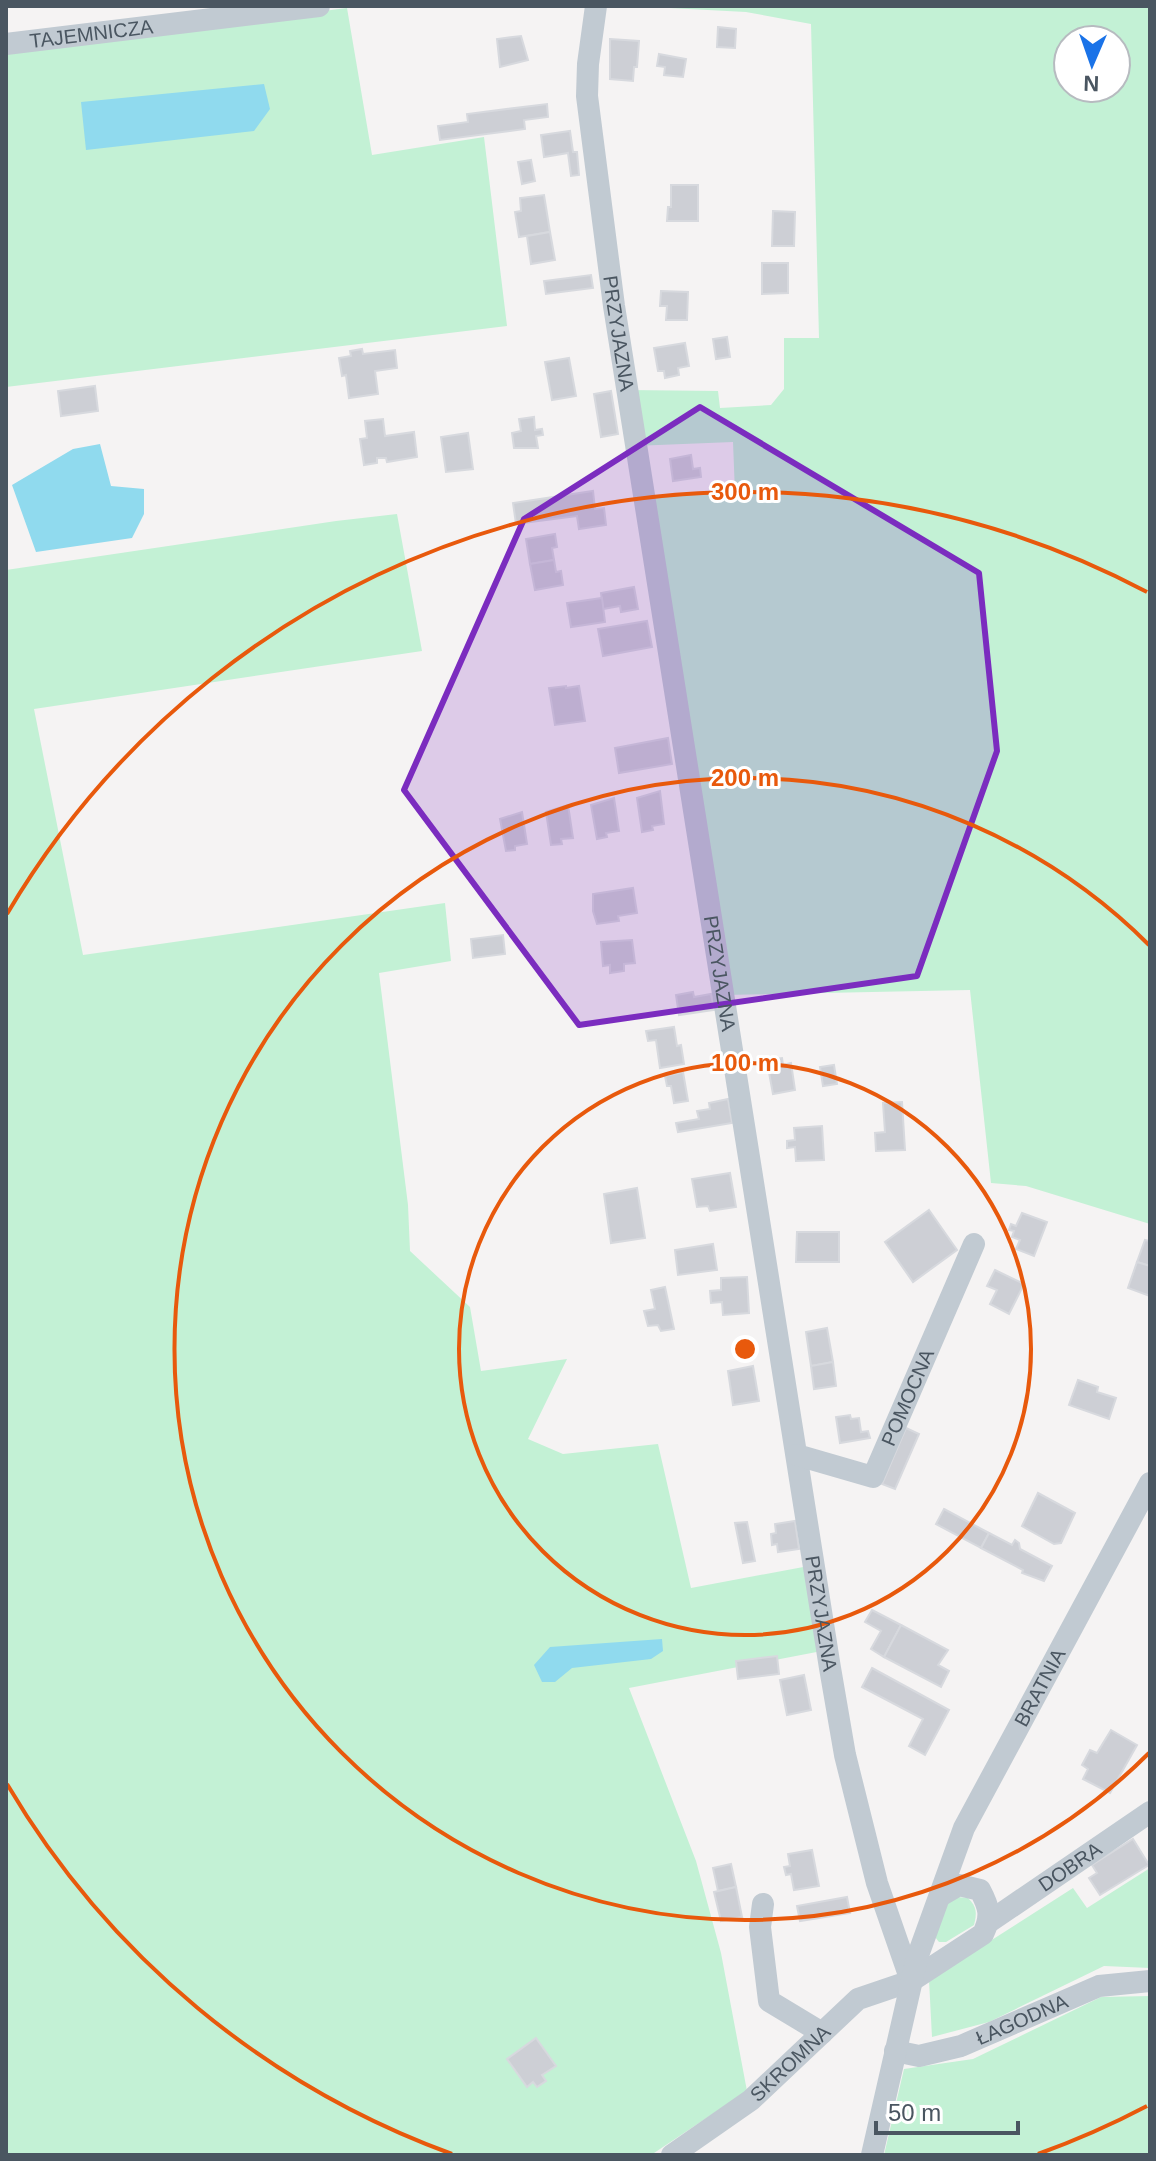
<svg xmlns="http://www.w3.org/2000/svg" width="1156" height="2161" font-family="Helvetica,sans-serif">
<style>
.green{fill:#c3f1d5;fill-rule:evenodd}
.water{fill:#90daee}
.building{fill:#cdcfd5;stroke:#d7d9de;stroke-width:2}
.lines{fill:none;stroke-linecap:round;stroke-linejoin:round}
.minor{stroke:#c1cad2;stroke-width:22}
.marked{fill:#7b2cbf;fill-opacity:0.2;stroke:#7b2cbf;stroke-width:6;stroke-linejoin:round}
.ring{fill:none;stroke:#e8590c;stroke-width:4}
.labels{text-anchor:middle;stroke-width:6;stroke-linejoin:round;paint-order:stroke}
.street-label{font-size:20px;fill:#4a5661;stroke:#fff}
.centre{fill:#e8590c;stroke:#fff;stroke-width:4}
.ring-label{font-size:24px;text-anchor:middle;font-weight:bold;fill:#e8590c;stroke:#fff;stroke-width:6;stroke-linejoin:round;paint-order:stroke}
</style>
<rect width="100%" height="100%" fill="#f5f3f3"/>
<g class="green">
<path d="M 631,6 L 1150,6 L 1150,1224 L 1026,1186 L 991,1183 L 970,990 L 722,995 L 644,496 L 735,493 L 733,442 L 633,446 L 627,390 L 718,391 L 720,408 L 771,405 L 784,389 L 784,338 L 819,338 L 811,24 L 746,12 ZM 1068,40 L 1116,40 L 1116,88 L 1068,88 Z"/>
<polygon points="347,8 372,155 484,137 507,326 6,387 6,51"/>
<polygon points="397,514 422,651 34,709 83,955 445,903 451,961 379,973 408,1205 410,1251 470,1307 481,1371 567,1359 528,1439 563,1454 658,1444 691,1588 814,1565 827,1650 629,1688 696,1861 721,1953 747,2091 651,2155 6,2155 6,570 336,521"/>
<polygon points="1150,1868 1150,1968 1104,1966 989,2022 932,2037 929,1980 1073,1888 1087,1908"/>
<path d="M 957,1897 L 968,1898 C 977,1907 977,1913 974,1925 L 946,1942 L 939,1942 L 935,1937 L 948,1903 Z"/>
<polygon points="1150,1996 1150,2155 884,2155 904,2069 973,2059 1101,1997"/>
</g>
<g class="water">
<polygon points="264,84 270,109 254,131 86,150 81,102"/>
<polygon points="100,444 111,486 144,489 144,514 132,538 36,552 12,485 73,449"/>
<polygon points="662,1639 663,1651 651,1659 572,1668 555,1682 542,1682 534,1665 550,1647"/>
</g>
<g class="building">
<polygon points="718,27 736,29 735,48 717,47"/>
<polygon points="521,36 528,60 500,67 497,39"/>
<polygon points="610,39 639,41 637,67 634,67 633,81 610,79"/>
<polygon points="659,54 686,59 683,77 664,75 665,67 657,66"/>
<polygon points="547,104 548,117 524,120 525,129 440,140 438,126 468,122 467,114"/>
<polygon points="570,131 573,152 577,152 579,175 571,176 568,153 544,157 541,135"/>
<polygon points="531,160 535,181 522,184 518,162"/>
<polygon points="671,185 698,185 698,221 667,221 668,207 671,207"/>
<polygon points="544,195 550,232 519,237 515,212 521,211 520,198"/>
<polygon points="773,211 795,212 794,246 772,246"/>
<polygon points="550,232 555,260 531,264 527,236"/>
<polygon points="762,263 788,263 788,293 762,294"/>
<polygon points="591,275 593,288 546,294 544,281"/>
<polygon points="661,291 688,292 687,320 666,320 667,306 660,306"/>
<polygon points="727,337 730,357 716,359 713,339"/>
<polygon points="685,343 689,366 678,368 679,375 665,378 664,371 658,371 654,348"/>
<polygon points="362,349 363,354 395,350 397,368 375,371 378,394 349,398 346,375 342,376 339,358 351,356 350,351"/>
<polygon points="569,358 576,396 552,400 545,362"/>
<polygon points="95,386 98,411 61,416 58,391"/>
<polygon points="611,391 618,434 601,437 594,394"/>
<polygon points="534,417 535,430 542,429 543,435 536,436 538,448 514,448 512,433 521,431 519,419"/>
<polygon points="383,419 385,436 414,432 417,457 387,462 386,458 377,458 377,463 364,465 360,439 367,438 365,421"/>
<polygon points="468,433 473,469 446,472 441,437"/>
<polygon points="691,455 693,469 700,468 701,477 673,481 670,459"/>
<polygon points="593,491 595,509 604,508 606,525 579,529 577,516 516,524 513,503"/>
<polygon points="555,534 557,547 552,548 554,560 530,564 526,539"/>
<polygon points="554,560 556,572 561,571 563,585 535,590 530,564"/>
<polygon points="634,587 638,609 621,612 620,606 603,609 601,593"/>
<polygon points="602,598 605,622 571,627 567,603"/>
<polygon points="647,621 652,647 603,656 598,629"/>
<polygon points="566,686 566,688 579,686 585,721 555,725 549,688"/>
<polygon points="668,738 672,764 619,773 615,748"/>
<polygon points="660,791 664,824 652,826 653,830 642,832 637,798"/>
<polygon points="614,798 619,831 606,833 607,837 597,839 591,805"/>
<polygon points="568,805 573,838 561,839 562,844 551,845 546,812"/>
<polygon points="522,812 527,844 515,846 515,850 506,851 500,819"/>
<polygon points="633,888 637,913 618,916 619,921 597,924 593,911 593,894"/>
<polygon points="503,935 505,954 473,958 471,939"/>
<polygon points="632,940 635,963 624,964 624,971 610,973 610,965 603,966 601,942"/>
<polygon points="693,992 694,997 711,994 714,1010 679,1015 676,995"/>
<polygon points="674,1027 677,1046 681,1045 684,1064 660,1068 656,1040 648,1041 646,1031"/>
<polygon points="782,1058 783,1065 791,1063 795,1090 773,1094 768,1067 775,1066 774,1059"/>
<polygon points="834,1065 837,1084 823,1086 820,1067"/>
<polygon points="683,1072 688,1101 674,1103 671,1086 667,1086 665,1076"/>
<polygon points="728,1099 732,1123 678,1132 676,1123 699,1119 697,1111 710,1109 709,1103"/>
<polygon points="902,1102 905,1150 876,1151 875,1133 885,1132 883,1103"/>
<polygon points="822,1126 824,1160 796,1161 795,1147 787,1148 787,1141 795,1140 794,1128"/>
<polygon points="730,1173 736,1207 710,1211 708,1206 697,1207 692,1179"/>
<polygon points="637,1188 645,1238 611,1243 604,1194"/>
<polygon points="929,1210 957,1250 913,1282 885,1242"/>
<polygon points="1022,1213 1047,1222 1034,1256 1016,1249 1020,1240 1012,1237 1014,1231 1009,1230 1011,1224 1016,1226"/>
<polygon points="797,1232 839,1232 839,1262 796,1262"/>
<polygon points="1145,1240 1150,1241 1150,1266 1137,1262"/>
<polygon points="713,1244 717,1270 678,1275 675,1250"/>
<polygon points="1137,1262 1150,1266 1150,1296 1128,1288"/>
<polygon points="995,1270 1024,1284 1009,1314 990,1304 997,1290 987,1286"/>
<polygon points="747,1277 749,1313 723,1315 722,1302 711,1303 710,1291 721,1290 721,1278"/>
<polygon points="665,1287 674,1329 661,1331 658,1325 648,1326 644,1311 655,1309 651,1290"/>
<polygon points="827,1328 833,1362 811,1366 806,1332"/>
<polygon points="833,1362 836,1386 814,1389 811,1366"/>
<polygon points="753,1366 759,1401 733,1405 728,1371"/>
<polygon points="1078,1380 1098,1387 1097,1392 1116,1398 1109,1419 1069,1405"/>
<polygon points="850,1415 851,1419 859,1418 861,1432 868,1431 870,1438 840,1443 836,1417"/>
<polygon points="906,1428 919,1434 895,1489 882,1484"/>
<polygon points="1038,1493 1075,1513 1061,1543 1054,1544 1022,1526"/>
<polygon points="944,1509 989,1533 981,1548 936,1524"/>
<polygon points="795,1521 799,1549 778,1552 777,1544 772,1545 771,1534 776,1533 775,1524"/>
<polygon points="747,1522 755,1561 743,1563 735,1523"/>
<polygon points="989,1533 1012,1545 1015,1540 1019,1543 1020,1549 1052,1566 1044,1581 1022,1573 1023,1570 981,1548"/>
<polygon points="872,1610 901,1625 884,1657 871,1649 881,1631 865,1622"/>
<polygon points="901,1625 948,1650 938,1665 949,1671 941,1687 884,1657"/>
<polygon points="777,1656 779,1674 738,1679 736,1661"/>
<polygon points="872,1668 949,1710 925,1755 909,1746 923,1719 862,1687"/>
<polygon points="804,1675 811,1710 787,1715 780,1680"/>
<polygon points="1111,1730 1137,1745 1110,1793 1083,1779 1088,1769 1082,1765 1090,1750 1097,1753"/>
<polygon points="1133,1839 1149,1865 1100,1895 1089,1878 1097,1873 1092,1865"/>
<polygon points="812,1850 819,1886 794,1890 791,1874 786,1875 784,1867 790,1866 788,1854"/>
<polygon points="731,1864 736,1887 718,1891 713,1868"/>
<polygon points="736,1887 742,1917 721,1921 714,1892"/>
<polygon points="847,1897 850,1913 800,1921 797,1906"/>
<polygon points="536,2038 556,2066 542,2075 546,2081 537,2087 533,2082 527,2087 507,2059"/>
</g>
<g class="lines">
<g class="minor">
<path id="s1" d="M 596,6 L 588,64 L 587,96 L 614,306 L 830,1668 L 845,1755 L 877,1883 L 911,1981"/>
<path id="s2" d="M 6,44 L 319,6"/>
<path id="s3" d="M 797,1455 L 873,1477 L 974,1244"/>
<polyline points="763,1904 760,1927 769,2001 822,2033"/>
<path id="s4" d="M 989,1922 L 1150,1812"/>
<path id="s5" d="M 895,2051 L 919,2056 L 961,2046 L 1099,1986 L 1150,1981"/>
<path id="s6" d="M 672,2155 L 751,2100 L 858,1999 L 911,1981 L 983,1934 C 992,1916 989,1907 980,1890 L 959,1885 L 940,1896"/>
<path id="s7" d="M 872,2155 L 917,1958 L 964,1828 L 1150,1483"/>
</g>
</g>
<path class="marked" d="M 700,407 L 979,573 L 997,751 L 917,976 L 579,1025 L 404,790 L 524,519 Z"/>
<g class="ring">
<circle cx="745" cy="1349" r="286"/>
<path d="M1149 1753A571 571 0 1 1 1149 945"/>
<path d="M1147 2106A857 857 0 0 1 1038 2154M452 2154A857 857 0 0 1 7 1784M7 914A857 857 0 0 1 1147 592"/>
</g>
<g class="labels">
<g class="street-label">
<text dy="7" stroke="none"><textPath href="#s2" startOffset="86">TAJEMNICZA</textPath></text>
<text dy="7" stroke="none"><textPath href="#s1" startOffset="330">PRZYJAZNA</textPath></text>
<text dy="7" stroke="none"><textPath href="#s1" startOffset="978">PRZYJAZNA</textPath></text>
<text dy="7" stroke="none"><textPath href="#s3" startOffset="166">POMOCNA</textPath></text>
<text dy="7" stroke="none"><textPath href="#s1" startOffset="1626">PRZYJAZNA</textPath></text>
<text dy="7" stroke="none"><textPath href="#s7" startOffset="500">BRATNIA</textPath></text>
<text dy="7" stroke="none"><textPath href="#s4" startOffset="98">DOBRA</textPath></text>
<text dy="7" stroke="none"><textPath href="#s5" startOffset="134">ŁAGODNA</textPath></text>
<text dy="7" stroke="none"><textPath href="#s6" startOffset="150">SKROMNA</textPath></text>
</g>
</g>
<circle cx="745" cy="1349" r="12" class="centre"/>
<g class="ring-label">
<text x="745" y="500">300 m</text>
<text x="745" y="786">200 m</text>
<text x="745" y="1071">100 m</text>
</g>
<rect width="1156" height="2161" fill="none" stroke="#4a5661" stroke-width="16"/>
<g transform="translate(1092 64) rotate(182)"><circle r="38" fill="#ffffff" stroke="#b7bbc0" stroke-width="2"/>
<path d="M0-6L14 30L0 20L-14 30Z" fill="#1a73e8"/>
<text y="-12" font-size="22" font-weight="bold" text-anchor="middle" fill="#4a5661">N</text>
</g>
<path d="M876 2121v12h142v-12" fill="none" stroke="#4a5661" stroke-width="4"/>
<text x="888" y="2121" font-size="24" fill="#4a5661" stroke="#ffffff" stroke-width="6" paint-order="stroke">50 m</text>
</svg>
